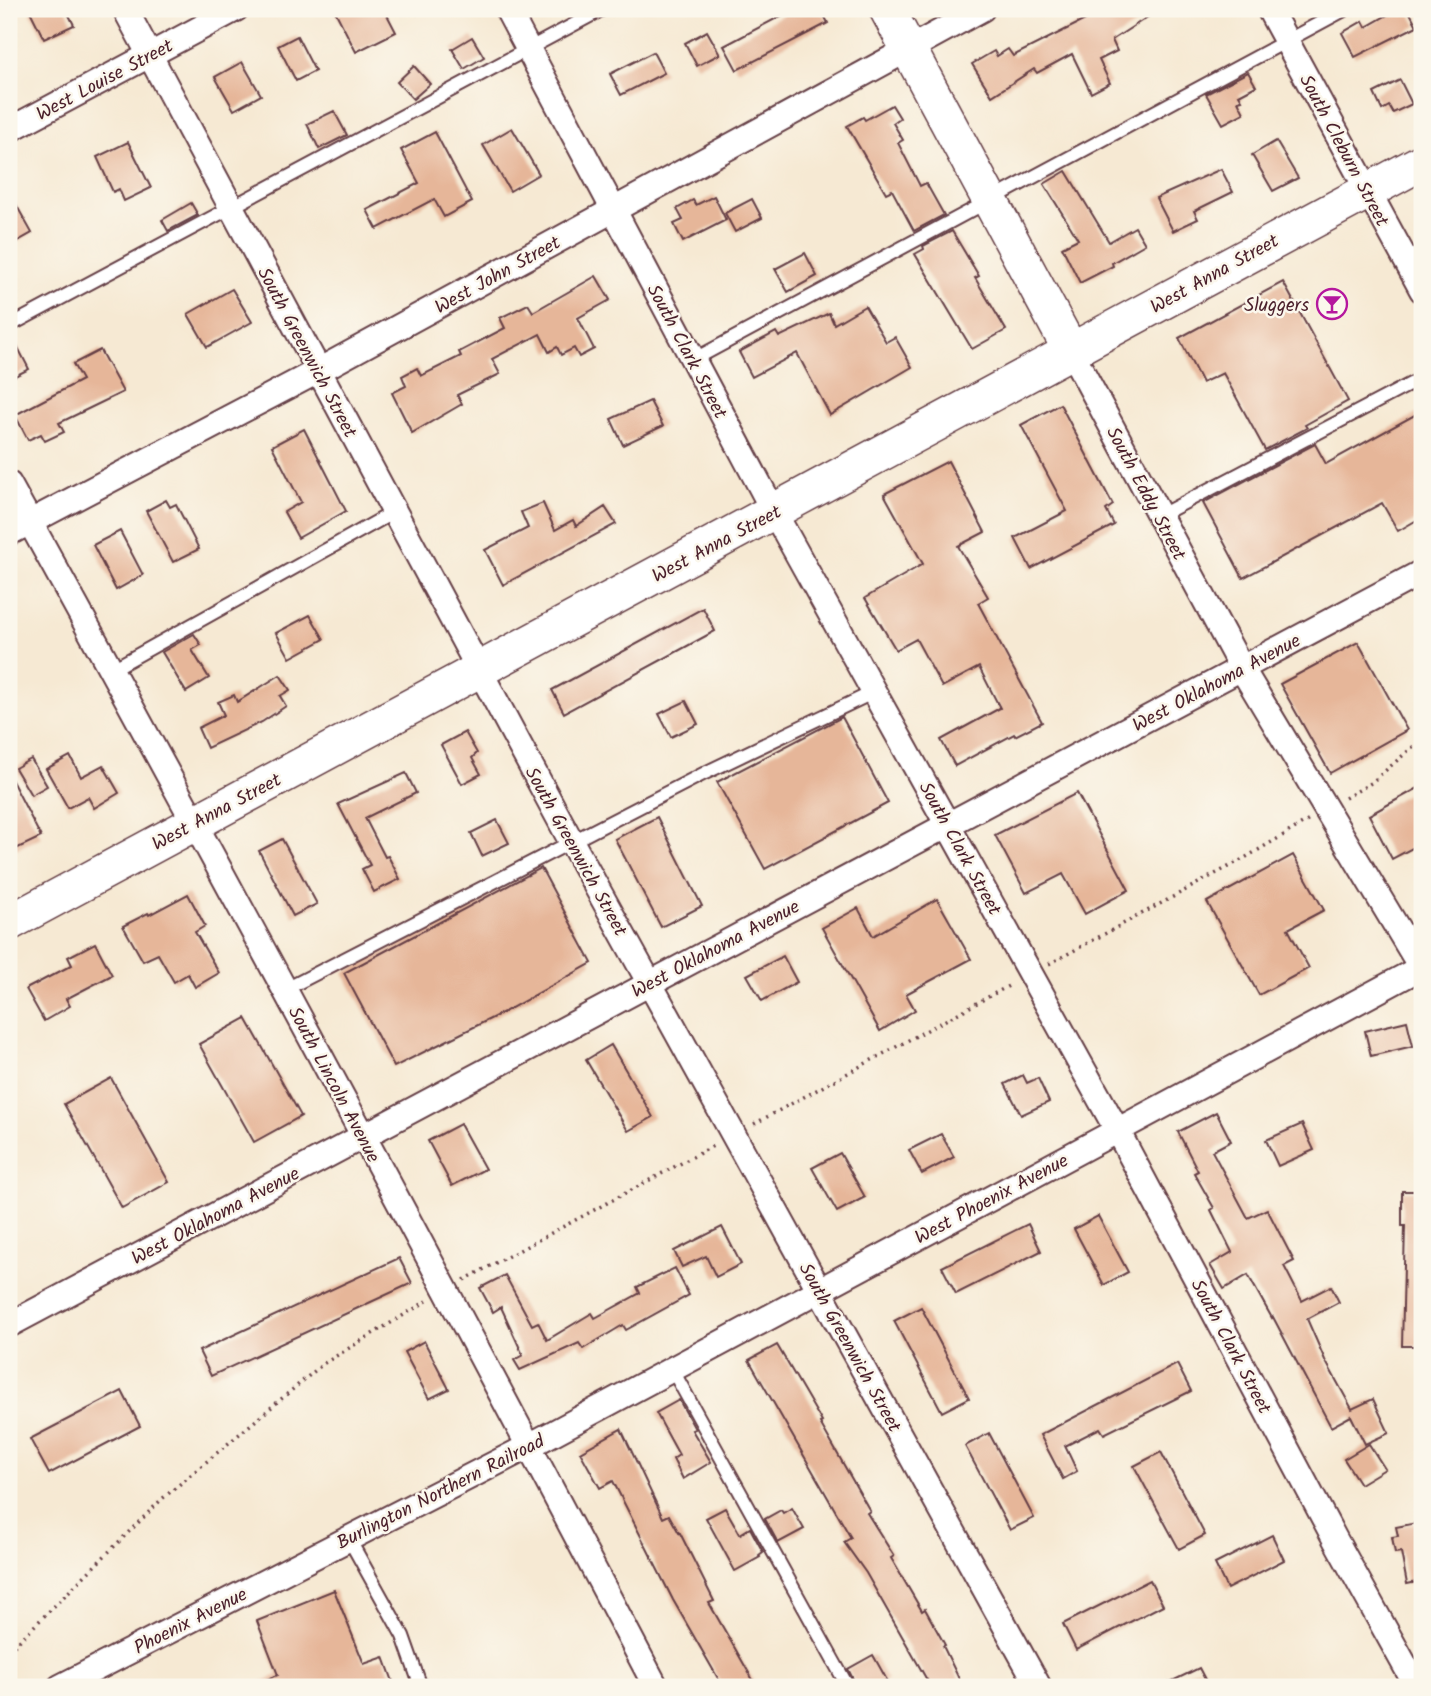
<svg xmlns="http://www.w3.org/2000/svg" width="1431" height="1696" font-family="Kalam,sans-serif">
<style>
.building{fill:#e6b699}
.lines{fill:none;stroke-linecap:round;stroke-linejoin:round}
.service-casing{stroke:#643d44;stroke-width:16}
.minor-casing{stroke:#643d44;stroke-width:28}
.secondary-casing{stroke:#643d44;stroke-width:38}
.path{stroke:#643d44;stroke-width:3.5;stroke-dasharray:2 5;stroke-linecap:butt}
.service{stroke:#fff;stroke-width:12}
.minor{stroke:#fff;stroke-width:24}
.secondary{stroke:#fff;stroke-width:35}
.labels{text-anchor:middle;stroke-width:5;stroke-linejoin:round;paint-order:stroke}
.street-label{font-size:19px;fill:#4a1f2b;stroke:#fbf7ec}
.poi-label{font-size:19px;fill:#4a1f2b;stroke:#fbf7ec;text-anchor:end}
</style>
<rect width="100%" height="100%" fill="#fbf7ec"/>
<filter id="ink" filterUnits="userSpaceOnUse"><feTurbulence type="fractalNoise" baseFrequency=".0143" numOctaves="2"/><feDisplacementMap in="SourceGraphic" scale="14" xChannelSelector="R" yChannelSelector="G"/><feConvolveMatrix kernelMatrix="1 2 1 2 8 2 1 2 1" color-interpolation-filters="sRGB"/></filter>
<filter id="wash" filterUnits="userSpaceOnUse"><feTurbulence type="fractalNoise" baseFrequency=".00686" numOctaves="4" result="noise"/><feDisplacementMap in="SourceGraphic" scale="28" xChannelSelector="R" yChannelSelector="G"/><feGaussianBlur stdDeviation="1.57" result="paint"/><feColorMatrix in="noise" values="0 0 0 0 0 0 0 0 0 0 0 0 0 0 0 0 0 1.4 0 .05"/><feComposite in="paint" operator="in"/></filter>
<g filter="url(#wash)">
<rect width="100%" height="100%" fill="#f6e9d3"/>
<g id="blocks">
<g class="building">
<polygon points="29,9 66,9 74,25 44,39"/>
<polygon points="334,9 384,9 396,32 356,52"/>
<polygon points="794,9 821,9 828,23 737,70 724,46"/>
<polygon points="1091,9 1160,9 1112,40 1117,51 1099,60 1110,83 1091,93 1072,54 1037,73 1034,69 992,96 972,64 994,51 997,56 1008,49 1013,56 1085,20 1082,13"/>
<polygon points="1398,9 1408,9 1417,26 1355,57 1342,33 1363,21 1366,27"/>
<polygon points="707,31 720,54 697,66 685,43"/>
<polygon points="297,36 315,71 296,81 278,46"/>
<polygon points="472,37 484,57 464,69 452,49"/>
<polygon points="653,52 664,73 621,95 610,74"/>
<polygon points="242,62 261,95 234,110 215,77"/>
<polygon points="414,66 430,84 413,99 397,82"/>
<polygon points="1248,72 1256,86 1239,95 1242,100 1238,101 1244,113 1223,124 1206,94"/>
<polygon points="1400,80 1412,104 1393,113 1389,106 1382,110 1374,93"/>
<polygon points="892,105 900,118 893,123 903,140 898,143 920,186 926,183 944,215 914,231 892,190 886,193 847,126 863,117 865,120"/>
<polygon points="334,111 347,135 319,149 307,124"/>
<polygon points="512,128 539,174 510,191 483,145"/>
<polygon points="435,132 472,202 444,217 434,199 377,229 367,210 419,183 401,150"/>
<polygon points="1276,141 1298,178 1273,191 1252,155"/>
<polygon points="128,142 151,188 124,201 119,189 113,192 97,157"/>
<polygon points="1221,169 1233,192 1194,211 1198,219 1173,231 1156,198"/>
<polygon points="1066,171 1109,242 1135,227 1145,244 1112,263 1113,266 1080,283 1062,247 1078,239 1044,184"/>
<polygon points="9,192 32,233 9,246"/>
<polygon points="714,196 726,220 683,242 674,224 683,220 677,209 693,200 696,205"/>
<polygon points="752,199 762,218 735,232 725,213"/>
<polygon points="191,203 198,215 168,231 162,220"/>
<polygon points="952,231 979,276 975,278 1006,330 972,349 915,254 924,249 923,246"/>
<polygon points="805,253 817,276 788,292 775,269"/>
<polygon points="596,276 610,300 578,318 594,349 579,357 574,348 561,355 557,347 549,352 540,334 492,359 500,374 457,395 462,404 412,433 392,393 406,386 402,376 417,368 421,376 461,356 459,352 505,328 500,318 528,304 533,312"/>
<polygon points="1283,282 1348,401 1305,425 1307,428 1265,450 1223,373 1202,383 1179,338"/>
<polygon points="232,289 252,322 207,347 188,314"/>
<polygon points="865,306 886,342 895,337 912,367 830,415 797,353 752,377 739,352 776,332 779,337 829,313 834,324"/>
<polygon points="11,334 29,369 9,379 9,335"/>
<polygon points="100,350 123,392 59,423 64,432 45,441 41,434 28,440 15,415 82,380 73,364"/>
<polygon points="650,401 663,426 623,445 611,419"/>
<polygon points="1060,404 1113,505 1106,510 1114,525 1031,569 1015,538 1067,511 1021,425"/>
<polygon points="1422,411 1422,517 1398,531 1382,503 1243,578 1203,503 1315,444 1326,464"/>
<polygon points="304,429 346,511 298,538 284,512 301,502 272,446"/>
<polygon points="948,461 985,532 958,546 988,597 978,603 1042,722 1015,736 1014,734 955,766 941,740 1000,708 979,667 942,687 916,639 896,650 865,598 923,564 884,494"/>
<polygon points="166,500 170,507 176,504 199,549 173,562 146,511"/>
<polygon points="543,503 555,530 573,520 576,526 605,507 616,524 503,585 485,550 528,528 521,512"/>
<polygon points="120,531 143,575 116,590 93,545"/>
<polygon points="703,608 715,631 564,713 552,690"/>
<polygon points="310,615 324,639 290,658 276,633"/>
<polygon points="194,634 201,645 192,650 209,678 186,692 162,652"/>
<polygon points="1358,642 1407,730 1330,773 1280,684"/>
<polygon points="280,675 290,690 280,696 286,706 262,722 207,748 198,728 224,715 218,702 234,695 237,702"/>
<polygon points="686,701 698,724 671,737 659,714"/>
<polygon points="842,717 888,803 765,869 717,782"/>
<polygon points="465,732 477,753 472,758 481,774 462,784 441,745"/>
<polygon points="70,756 81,777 103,765 119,793 94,808 88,797 68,808 46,769"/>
<polygon points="31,759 47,786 31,795 15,768"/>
<polygon points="406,773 416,793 365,818 385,857 388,856 400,879 374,892 362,869 370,865 338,804"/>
<polygon points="9,775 41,837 16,849 9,836"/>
<polygon points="1422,786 1422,843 1392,859 1369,815"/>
<polygon points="1077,793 1129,890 1085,914 1063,874 1026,893 995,835"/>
<polygon points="657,817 702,906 661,927 615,839"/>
<polygon points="497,820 509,843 482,856 471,833"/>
<polygon points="282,839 317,904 293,916 259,851"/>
<polygon points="1293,855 1324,910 1288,929 1309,968 1259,995 1207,902"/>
<polygon points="541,868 592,963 504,1012 394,1067 344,973"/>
<polygon points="188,894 205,926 195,932 219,973 195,987 188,974 174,982 158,954 143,961 123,926 148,913 149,915"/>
<polygon points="937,899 971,959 906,994 915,1010 880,1031 822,928 858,908 873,936"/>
<polygon points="95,943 112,975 66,999 70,1006 44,1021 26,989 72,965 68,957"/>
<polygon points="783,956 797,982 762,1001 747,975"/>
<polygon points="246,1018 301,1116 254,1142 199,1044"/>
<polygon points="1407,1021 1413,1046 1371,1056 1365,1031"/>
<polygon points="611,1045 653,1117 628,1131 586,1060"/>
<polygon points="1023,1075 1027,1083 1038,1078 1049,1102 1021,1115 1005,1084"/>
<polygon points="111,1078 169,1182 122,1208 64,1104"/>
<polygon points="1216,1112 1231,1141 1212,1151 1248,1218 1267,1209 1294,1261 1284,1266 1302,1301 1331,1286 1339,1302 1307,1319 1325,1360 1352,1409 1373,1399 1389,1433 1365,1444 1351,1416 1331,1427 1273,1317 1272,1318 1248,1275 1224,1289 1210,1265 1232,1252 1211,1210 1214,1208 1194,1173 1198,1171 1178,1132"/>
<polygon points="460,1124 485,1169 452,1186 428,1141"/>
<polygon points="1302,1124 1314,1150 1278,1166 1266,1140"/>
<polygon points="941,1134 954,1157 922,1174 909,1150"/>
<polygon points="840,1153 865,1197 837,1212 812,1168"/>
<polygon points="1402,1191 1422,1191 1422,1346 1402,1346 1405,1226 1402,1226"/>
<polygon points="1098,1216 1128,1272 1104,1285 1074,1229"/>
<polygon points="1028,1224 1041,1251 956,1294 942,1267"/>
<polygon points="722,1227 741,1264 716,1277 706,1256 682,1267 674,1251"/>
<polygon points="399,1258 412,1283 211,1376 199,1351"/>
<polygon points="675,1268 689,1295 626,1330 623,1325 583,1349 579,1343 520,1370 514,1360 523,1355 501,1307 493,1312 480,1288 505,1275 532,1325 538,1322 547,1340 592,1313 595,1318 640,1293 637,1287"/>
<polygon points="921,1307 969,1398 942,1412 894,1321"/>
<polygon points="424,1341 449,1389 429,1399 404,1352"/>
<polygon points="777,1345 822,1422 820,1423 870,1511 867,1513 894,1556 891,1558 922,1611 925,1609 945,1645 943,1646 963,1687 931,1687 866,1573 844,1542 851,1538 749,1360"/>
<polygon points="1177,1364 1191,1391 1104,1434 1100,1428 1065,1446 1077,1471 1063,1479 1040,1435"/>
<polygon points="122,1391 140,1426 49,1474 30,1439"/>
<polygon points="679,1400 695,1429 692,1430 711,1462 683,1479 673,1459 679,1455 656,1413"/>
<polygon points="621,1429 663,1518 669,1515 679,1533 680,1533 714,1601 709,1603 757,1687 723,1687 673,1600 613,1481 600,1488 580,1452"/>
<polygon points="989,1433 1034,1518 1010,1530 965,1446"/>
<polygon points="1369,1444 1385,1469 1360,1484 1344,1459"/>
<polygon points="1161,1452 1205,1535 1179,1549 1134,1466"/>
<polygon points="725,1508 740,1534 750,1528 763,1552 759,1555 760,1557 735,1571 706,1518"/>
<polygon points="792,1508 804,1529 778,1543 765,1519 781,1510 783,1513"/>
<polygon points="1422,1522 1422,1581 1407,1584 1401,1552 1395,1553 1392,1537 1398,1536 1396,1527"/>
<polygon points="1272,1535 1284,1560 1227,1589 1215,1564"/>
<polygon points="1150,1580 1163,1605 1076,1650 1063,1624"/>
<polygon points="334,1590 364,1664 384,1657 395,1687 249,1687 278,1675 257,1621"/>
<polygon points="873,1655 887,1680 873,1687 857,1687 848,1669"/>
<polygon points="1199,1668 1209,1687 1160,1687"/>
</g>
</g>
</g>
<g filter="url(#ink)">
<use href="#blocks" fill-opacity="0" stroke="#643d44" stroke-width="2"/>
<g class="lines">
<g class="service-casing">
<g id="service">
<polyline points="9,326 603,9"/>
<polyline points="693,360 1346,9"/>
<polyline points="1159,516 1422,378"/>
<polyline points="111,670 394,512"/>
<polyline points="284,990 705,773 874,692"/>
<polyline points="672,1369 848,1687"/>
<polyline points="349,1539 403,1636 421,1687"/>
</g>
</g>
<g class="minor-casing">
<g id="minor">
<polyline points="125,9 571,841 1039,1687"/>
<polyline points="507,9 774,512 1117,1130 1336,1541 1417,1687"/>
<polyline points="1269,9 1422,290"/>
<polyline points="9,130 236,9"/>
<polyline points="1071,351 1242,669 1422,969"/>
<path d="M 9,484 C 229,883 444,1284 656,1687"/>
<polyline points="9,533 318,371 982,9"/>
<polyline points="9,1325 1422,572"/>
<polyline points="60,1687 529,1446 1422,967"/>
</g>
</g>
<g class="secondary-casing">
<g id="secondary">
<polyline points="887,9 1071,351"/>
<polyline points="9,923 1422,162"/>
</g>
</g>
<g class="path">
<polyline points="1345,798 1371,783 1422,739"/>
<polyline points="1049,964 1243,859 1309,820"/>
<polyline points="754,1124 1012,984"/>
<polyline points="464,1280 713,1146"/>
<polyline points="9,1651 162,1499 323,1364 427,1301"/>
</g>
<use href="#service" class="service"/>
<use href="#minor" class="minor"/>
<use href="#secondary" class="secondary"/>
</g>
</g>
<defs>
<g id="bar-ring" transform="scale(1.575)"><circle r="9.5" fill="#fbf7ec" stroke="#b5179e" stroke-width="1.5"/><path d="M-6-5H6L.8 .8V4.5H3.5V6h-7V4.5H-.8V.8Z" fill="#b5179e"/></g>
</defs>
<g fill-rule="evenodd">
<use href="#bar-ring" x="1332" y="304"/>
</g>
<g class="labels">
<g class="street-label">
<text transform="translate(104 79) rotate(-28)" y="7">West Louise Street</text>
<text transform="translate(1345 150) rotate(62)" y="7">South Cleburn Street</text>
<text transform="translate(1214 273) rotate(-29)" y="7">West Anna Street</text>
<text transform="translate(497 274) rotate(-29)" y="7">West John Street</text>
<text transform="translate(688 351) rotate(62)" y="7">South Clark Street</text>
<text transform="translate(308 352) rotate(62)" y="7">South Greenwich Street</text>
<text transform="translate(1147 493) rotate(62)" y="7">South Eddy Street</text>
<text transform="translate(716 543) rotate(-28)" y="7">West Anna Street</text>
<text transform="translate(1216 682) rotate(-28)" y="7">West Oklahoma Avenue</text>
<text transform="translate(216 811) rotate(-28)" y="7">West Anna Street</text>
<text transform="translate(961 848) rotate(61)" y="7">South Clark Street</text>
<text transform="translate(577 851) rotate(61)" y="7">South Greenwich Street</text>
<text transform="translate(715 948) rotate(-28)" y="7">West Oklahoma Avenue</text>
<text transform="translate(335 1084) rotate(62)" y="7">South Lincoln Avenue</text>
<text transform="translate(991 1198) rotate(-28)" y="7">West Phoenix Avenue</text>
<text transform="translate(215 1215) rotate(-28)" y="7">West Oklahoma Avenue</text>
<text transform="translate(1232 1346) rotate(62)" y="7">South Clark Street</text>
<text transform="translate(851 1347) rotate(61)" y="7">South Greenwich Street</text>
<text transform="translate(440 1491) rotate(-27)" y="7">Burlington Northern Railroad</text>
<text transform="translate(190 1620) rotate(-27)" y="7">Phoenix Avenue</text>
</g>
<g class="poi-label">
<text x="1309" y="311">Sluggers</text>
</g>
</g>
<rect width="1431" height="1696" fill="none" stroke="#fbf7ec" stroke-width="35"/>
</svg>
